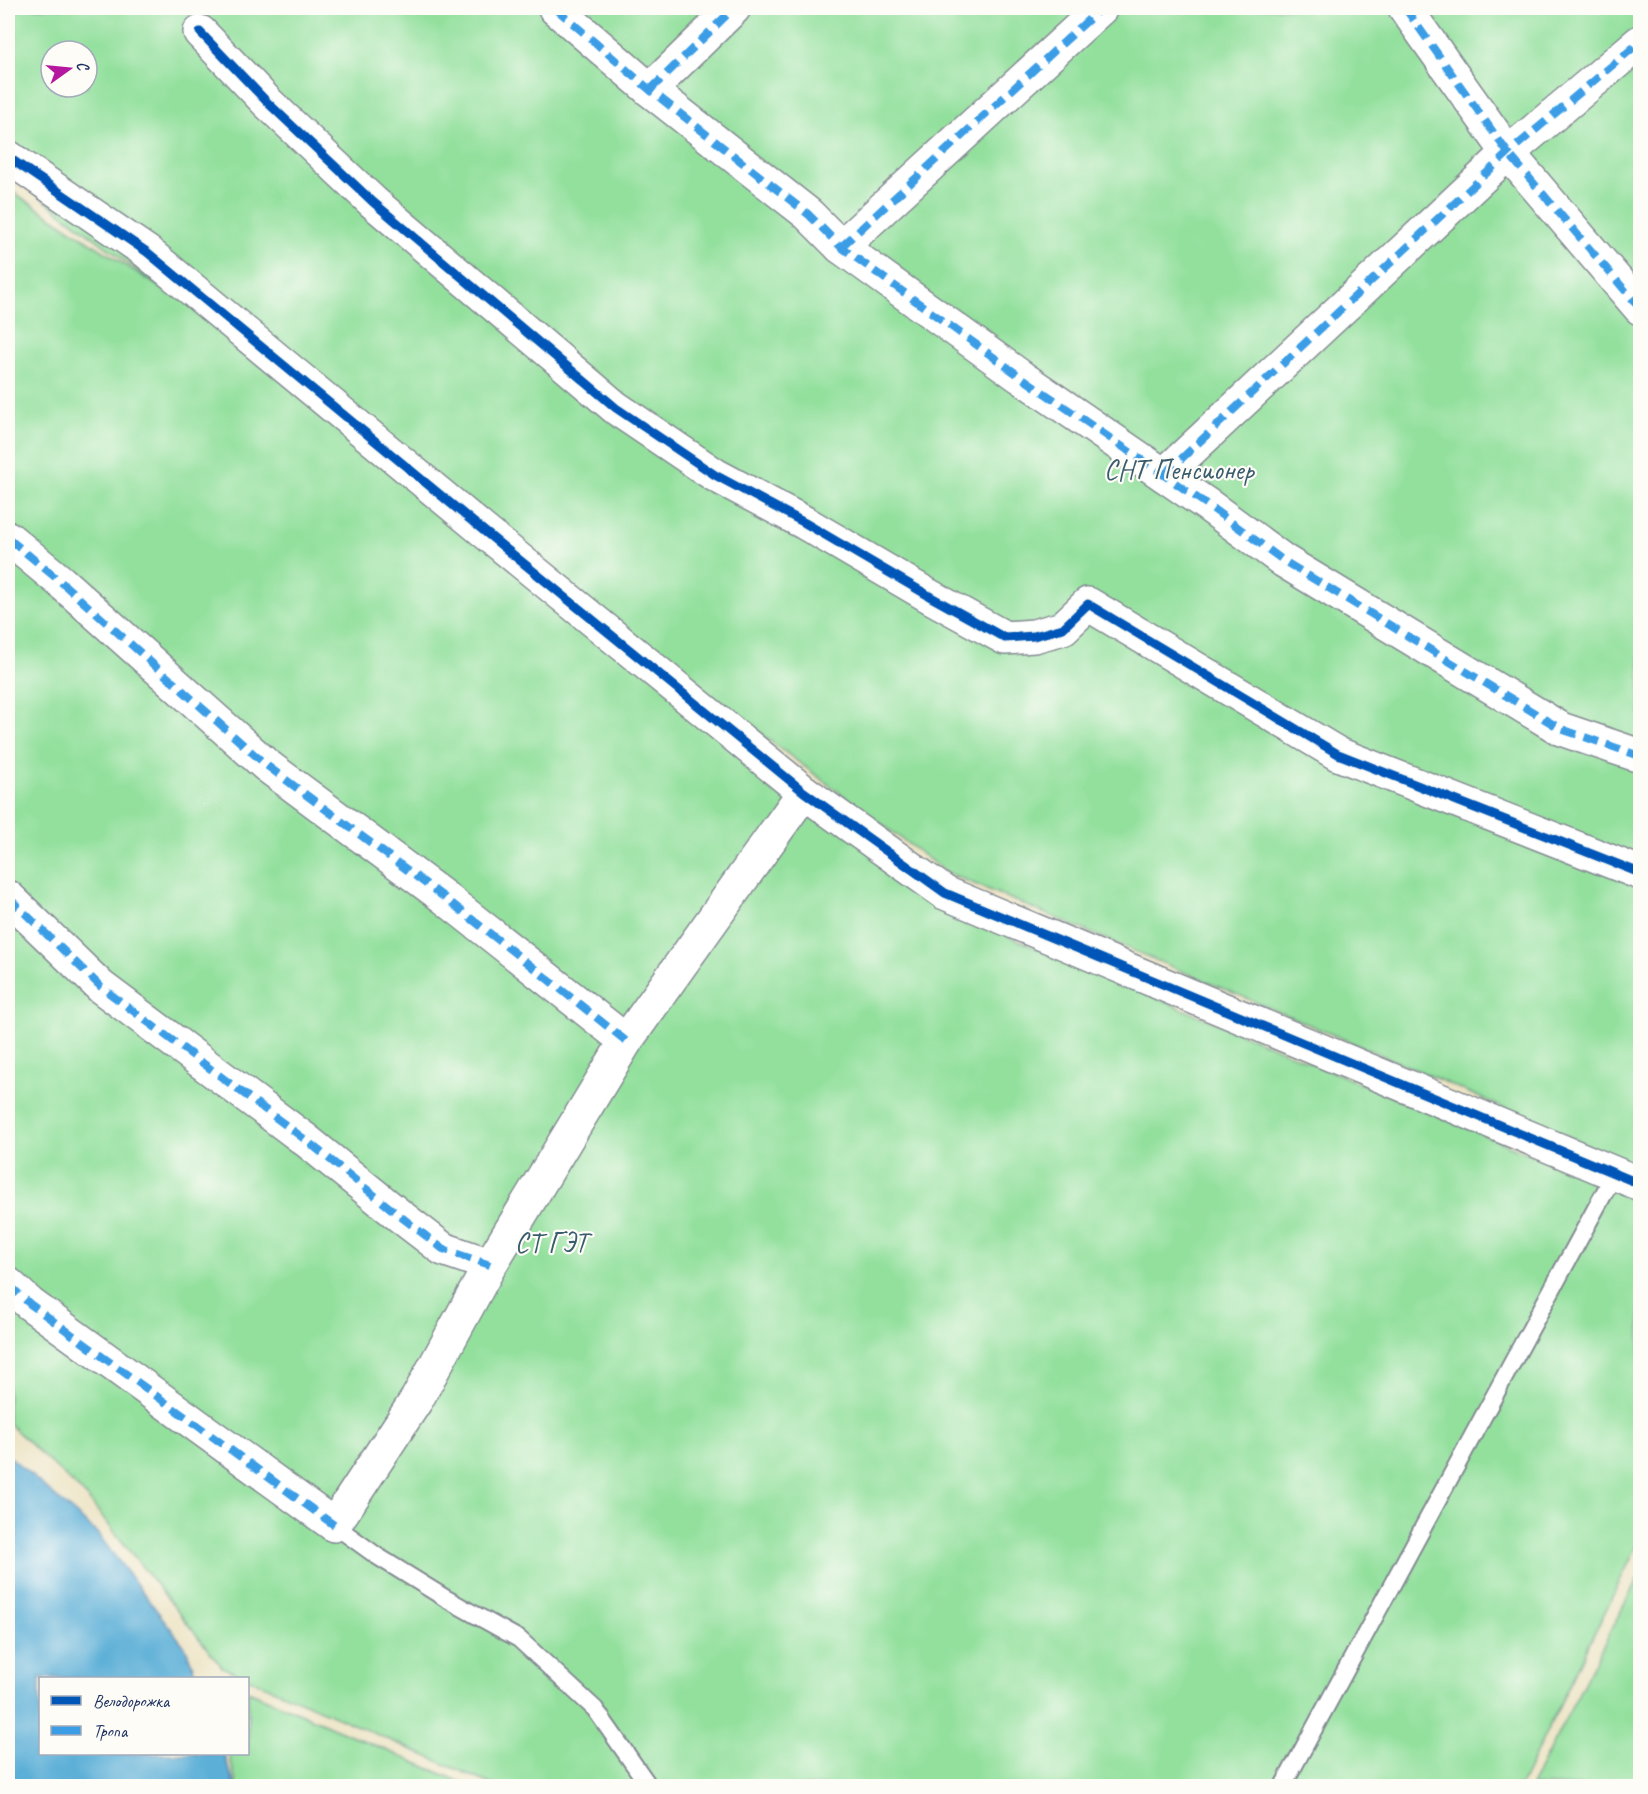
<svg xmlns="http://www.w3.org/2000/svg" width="1648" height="1794" font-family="Caveat,sans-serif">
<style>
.green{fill:#93e09d;stroke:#57887e;stroke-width:1.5;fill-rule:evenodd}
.water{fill:#5cafd7;stroke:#3c6f9a;stroke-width:1.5}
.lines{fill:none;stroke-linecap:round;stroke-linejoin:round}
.service-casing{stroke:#848a92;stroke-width:20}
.minor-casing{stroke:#848a92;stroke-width:36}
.service{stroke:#fff;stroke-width:16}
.minor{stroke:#fff;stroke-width:33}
.quiet{stroke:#3b9de6;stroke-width:8;stroke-dasharray:15 8;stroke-linecap:butt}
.cycleway-casing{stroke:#fdfcf7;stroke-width:13}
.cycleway{stroke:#0057b8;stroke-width:9}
.labels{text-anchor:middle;stroke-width:4.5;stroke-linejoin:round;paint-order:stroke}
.park-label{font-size:28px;fill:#395b6e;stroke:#fdfcf7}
</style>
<rect width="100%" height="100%" fill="#fdfcf7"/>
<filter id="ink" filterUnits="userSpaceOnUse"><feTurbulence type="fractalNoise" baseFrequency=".0167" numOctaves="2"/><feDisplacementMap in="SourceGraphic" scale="12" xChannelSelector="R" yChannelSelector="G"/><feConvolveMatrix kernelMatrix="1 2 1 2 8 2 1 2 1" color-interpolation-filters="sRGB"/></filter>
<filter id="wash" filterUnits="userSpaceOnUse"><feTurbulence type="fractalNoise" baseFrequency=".008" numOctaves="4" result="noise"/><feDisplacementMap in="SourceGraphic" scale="24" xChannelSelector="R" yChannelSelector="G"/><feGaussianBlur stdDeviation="1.35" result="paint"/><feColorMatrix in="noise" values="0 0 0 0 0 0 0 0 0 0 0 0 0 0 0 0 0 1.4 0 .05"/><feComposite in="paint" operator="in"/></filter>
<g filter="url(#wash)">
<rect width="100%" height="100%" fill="#ede4c5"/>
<g class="green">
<path d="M 8,8 L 1640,8 L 1640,1168 L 1424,1073 L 946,872 L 228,337 L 1010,937 L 1575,1173 L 1640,1203 L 1640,1540 L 1520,1786 L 495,1786 L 222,1667 L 85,1495 L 8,1423 L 8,189 L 164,290 L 8,173 ZM 51,51 L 87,51 L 87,87 L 51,87 Z"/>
<polygon points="1640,1574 1640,1786 1531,1786"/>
<polygon points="248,1691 470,1786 237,1786 229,1754 248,1754"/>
</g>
<polygon class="water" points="8,1455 97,1533 186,1648 197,1678 40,1678 40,1754 224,1754 235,1786 8,1786"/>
</g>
<g filter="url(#ink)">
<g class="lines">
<g class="service-casing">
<g id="service">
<polyline points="334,1525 377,1556 445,1598 519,1639 595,1709 649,1786"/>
<polyline points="1283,1786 1615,1173"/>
</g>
</g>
<g class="minor-casing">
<g id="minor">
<polyline points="555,8 650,90 808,214 841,247 1021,377 1209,506 1284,561 1561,729 1640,756"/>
<polyline points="1405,8 1508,153 1640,308"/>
<polyline points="200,32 268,103 373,202 616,408 715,475 805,523 931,597 1005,638 1034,636 1063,628 1088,604 1338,754 1640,873"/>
<polyline points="650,90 734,8"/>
<polyline points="8,157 147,252 484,531 804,792 945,893 1640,1184"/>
<polyline points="841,247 1101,8"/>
<polyline points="1164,475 1508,153 1640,42"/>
<polyline points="8,538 61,582 266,765 445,898 626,1041"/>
<polyline points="8,897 101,987 307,1141 400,1216 443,1249 490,1265"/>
<polyline points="8,1284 30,1304 334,1525 417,1399 490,1265 626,1041 804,792"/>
</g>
</g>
<use href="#service" class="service"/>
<use href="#minor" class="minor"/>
<g class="quiet">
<polyline points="555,8 650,90 808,214 841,247 1021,377 1209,506 1284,561 1561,729 1640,756"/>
<polyline points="1405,8 1508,153 1640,308"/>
<polyline points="650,90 734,8"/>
<polyline points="841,247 1101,8"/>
<polyline points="1164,475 1508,153 1640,42"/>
<polyline points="8,538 61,582 266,765 445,898 626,1041"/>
<polyline points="8,897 101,987 307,1141 400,1216 443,1249 490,1265"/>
<polyline points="8,1284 30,1304 334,1525"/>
</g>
<g class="cycleway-casing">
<g id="cycleway">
<polyline points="200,32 268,103 373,202 616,408 715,475 805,523 931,597 1005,638 1034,636 1063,628 1088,604 1338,754 1640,873"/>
<polyline points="8,157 147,252 484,531 804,792 945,893 1640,1184"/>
</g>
</g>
<use href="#cycleway" class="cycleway"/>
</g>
</g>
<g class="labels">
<g class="park-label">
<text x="1179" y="479">СНТ Пенсионер</text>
<text x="551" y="1252">СТ ГЭТ</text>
</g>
</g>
<rect width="1648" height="1794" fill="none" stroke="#fdfcf7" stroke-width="30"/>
<rect x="39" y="1677" width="210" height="78" fill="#fdfcf7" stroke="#a3aaba" stroke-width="1.5"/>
<rect x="51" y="1696" width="30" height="9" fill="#0057b8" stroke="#a3aaba" stroke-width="1.5"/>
<text x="93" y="1707" font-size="18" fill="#1b2f5e">Велодорожка</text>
<rect x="51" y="1726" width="30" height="9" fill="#3b9de6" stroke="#a3aaba" stroke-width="1.5"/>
<text x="93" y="1737" font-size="18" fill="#1b2f5e">Тропа</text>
<g transform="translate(69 69) rotate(75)"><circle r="28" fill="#fdfcf7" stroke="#a3aaba" stroke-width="1.5"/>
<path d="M0-4.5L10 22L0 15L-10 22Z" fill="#b5179e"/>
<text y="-9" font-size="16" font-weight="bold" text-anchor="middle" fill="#1b2f5e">С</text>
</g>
</svg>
